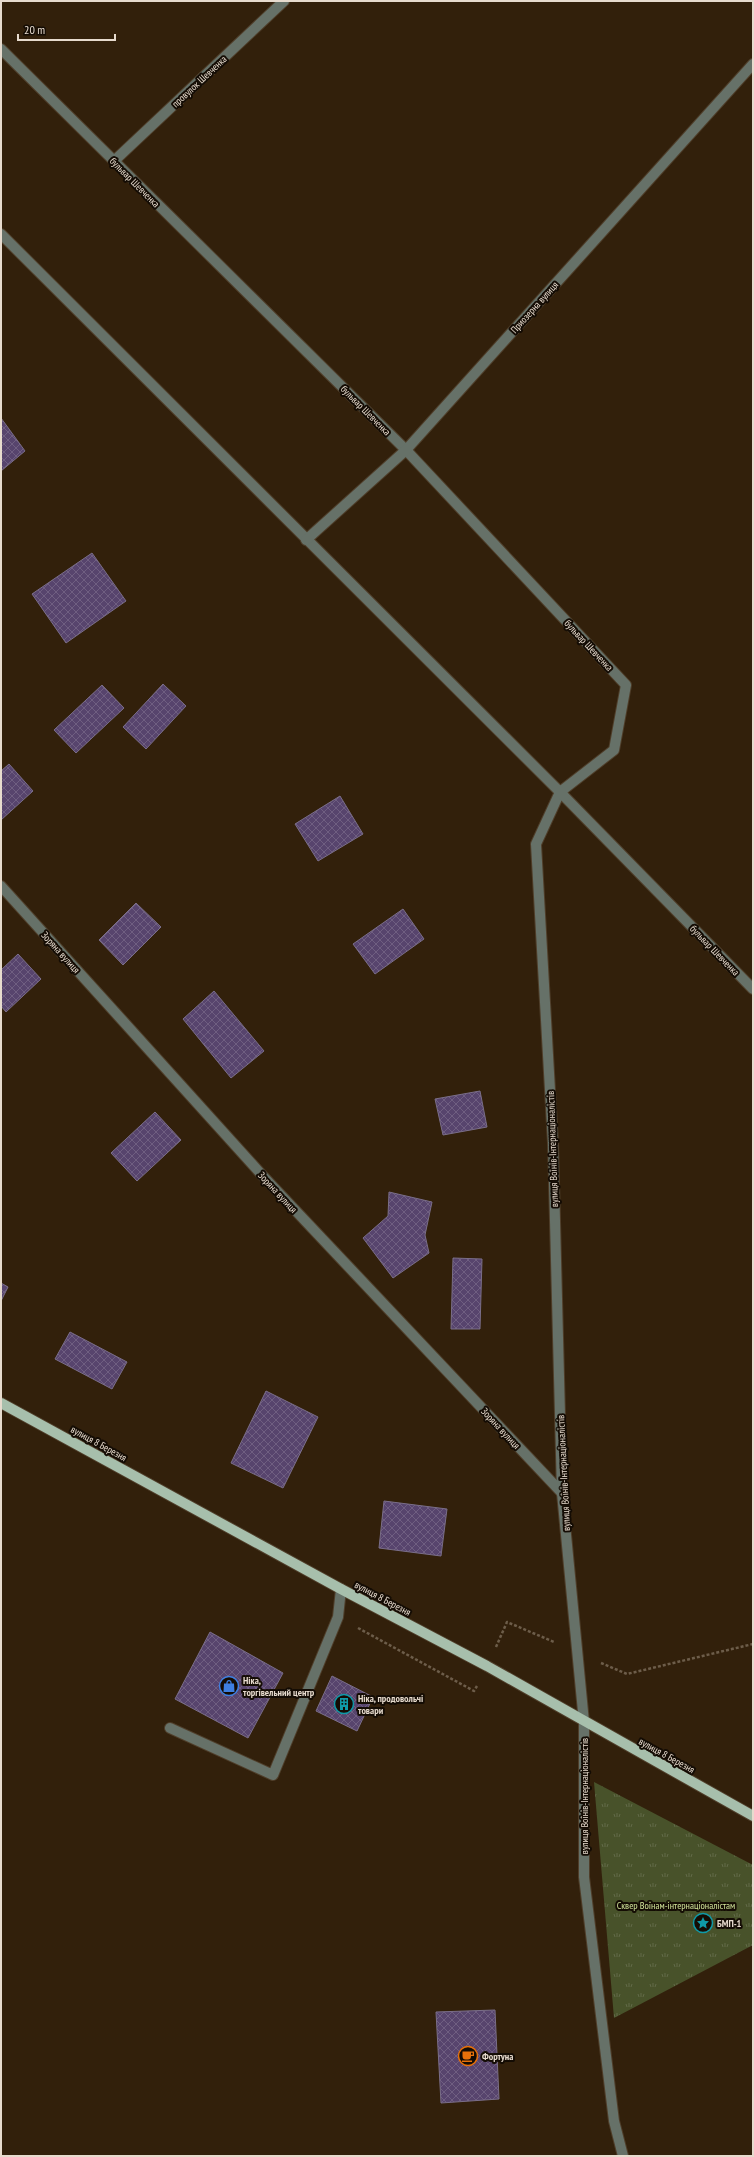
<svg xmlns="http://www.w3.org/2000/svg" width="754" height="2157" font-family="'PT Sans Narrow',sans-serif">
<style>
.park{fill:url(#park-tufts)}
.building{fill:url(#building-cross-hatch);stroke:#7a6e89}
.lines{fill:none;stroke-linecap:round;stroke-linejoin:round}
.minor-casing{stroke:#4f3e2a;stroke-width:12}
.major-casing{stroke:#4f3e2a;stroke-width:12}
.path{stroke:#6d5d4a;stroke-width:2.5;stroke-dasharray:3 2;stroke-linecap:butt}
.minor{stroke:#667168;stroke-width:10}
.major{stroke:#a7bfac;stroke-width:10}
.labels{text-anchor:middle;stroke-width:4;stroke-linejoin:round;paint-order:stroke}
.street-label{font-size:10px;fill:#e7dbce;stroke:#140c04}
.poi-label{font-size:10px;font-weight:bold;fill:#e7dbce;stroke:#140c04;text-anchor:start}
.park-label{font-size:10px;fill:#d0e399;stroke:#140c04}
</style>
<defs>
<pattern id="park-tufts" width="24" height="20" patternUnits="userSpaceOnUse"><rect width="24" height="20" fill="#48522a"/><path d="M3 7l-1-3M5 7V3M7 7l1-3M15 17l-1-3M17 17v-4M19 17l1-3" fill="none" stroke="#626a48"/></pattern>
<pattern id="building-cross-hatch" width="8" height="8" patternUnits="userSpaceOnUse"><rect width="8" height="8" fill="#57446d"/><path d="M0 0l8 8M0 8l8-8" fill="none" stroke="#6f5e81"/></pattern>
</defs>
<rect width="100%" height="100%" fill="#32200b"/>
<polygon class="park" points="594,1782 753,1865 753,1945 614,2018"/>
<g class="building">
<polygon points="1,418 25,451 1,471"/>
<polygon points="92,553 126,601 66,643 32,594"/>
<polygon points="163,684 186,706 146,749 123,727"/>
<polygon points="102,685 124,708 76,753 54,730"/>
<polygon points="9,764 33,791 1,820 1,771"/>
<polygon points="340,796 363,834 318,861 295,824"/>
<polygon points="136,903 161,927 123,965 99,940"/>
<polygon points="403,909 424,939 375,974 353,944"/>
<polygon points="18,954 41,979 6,1012 1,1006 1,970"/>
<polygon points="214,991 264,1051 231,1078 183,1019"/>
<polygon points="480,1091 487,1127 443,1135 435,1099"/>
<polygon points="155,1112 181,1140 137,1181 111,1153"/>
<polygon points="389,1192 432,1202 425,1235 429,1253 393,1278 363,1238 388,1216"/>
<polygon points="453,1258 482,1259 480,1329 451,1329"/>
<polygon points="1,1283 8,1287 1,1301"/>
<polygon points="70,1332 127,1362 112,1389 55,1359"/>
<polygon points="266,1391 318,1417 283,1488 231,1463"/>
<polygon points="384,1501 447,1509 441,1556 379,1548"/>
<polygon points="210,1632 283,1673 248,1738 175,1699"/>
<polygon points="332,1676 373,1697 357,1731 316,1711"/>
<polygon points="495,2010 499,2099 441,2103 436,2012"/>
</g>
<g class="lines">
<g class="minor-casing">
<g id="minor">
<polyline points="1,49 406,450 626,685 614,750 560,792 536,844 553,1143 562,1493 584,1722 584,1877 614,2121 623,2156"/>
<polyline points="114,161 284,1"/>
<polyline points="1,234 560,792 753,989"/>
<polyline points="306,540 406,450 753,64"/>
<polyline points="1,886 262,1175 562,1493"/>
<polyline points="170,1728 273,1775 338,1617 341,1589"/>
</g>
</g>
<g class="major-casing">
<polyline id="major" points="1,1403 341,1589 487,1666 753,1816"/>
</g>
<g class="path">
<polyline points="358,1628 474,1691 477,1686"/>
<polyline points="496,1647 507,1622 554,1642"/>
<polyline points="601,1663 627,1674 753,1644"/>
</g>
<use href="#minor" class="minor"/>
<use href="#major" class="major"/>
</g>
<defs>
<g id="shop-ring" transform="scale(1)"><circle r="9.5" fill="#140c04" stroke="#3f7fe0" stroke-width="1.5"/><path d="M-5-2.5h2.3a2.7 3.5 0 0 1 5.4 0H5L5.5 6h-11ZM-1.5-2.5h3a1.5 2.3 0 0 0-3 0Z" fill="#3f7fe0"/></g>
<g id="building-ring" transform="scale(1)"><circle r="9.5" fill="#140c04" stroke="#0f9aa8" stroke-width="1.5"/><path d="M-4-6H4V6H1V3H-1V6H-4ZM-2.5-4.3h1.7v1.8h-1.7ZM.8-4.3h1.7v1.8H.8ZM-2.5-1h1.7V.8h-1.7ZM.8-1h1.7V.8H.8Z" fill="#0f9aa8"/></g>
<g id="sight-ring" transform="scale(1)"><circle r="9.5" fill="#140c04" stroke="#0f9aa8" stroke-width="1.5"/><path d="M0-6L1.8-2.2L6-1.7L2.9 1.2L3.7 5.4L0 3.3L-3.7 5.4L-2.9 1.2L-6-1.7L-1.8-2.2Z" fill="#0f9aa8"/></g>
<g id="cafe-ring" transform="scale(1)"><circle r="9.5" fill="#140c04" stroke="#e8710a" stroke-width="1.5"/><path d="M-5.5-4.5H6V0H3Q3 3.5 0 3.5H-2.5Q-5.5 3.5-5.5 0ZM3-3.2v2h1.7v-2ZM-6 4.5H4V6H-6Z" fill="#e8710a"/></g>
</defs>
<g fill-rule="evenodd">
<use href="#shop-ring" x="229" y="1686"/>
<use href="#building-ring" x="344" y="1704"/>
<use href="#sight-ring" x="703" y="1923"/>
<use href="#cafe-ring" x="468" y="2056"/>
</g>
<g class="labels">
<g class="street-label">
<text transform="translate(199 81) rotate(-43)" y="4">провулок Шевченка</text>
<text transform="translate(135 182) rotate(45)" y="4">бульвар Шевченка</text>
<text transform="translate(534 307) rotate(-48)" y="4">Приозерна вулиця</text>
<text transform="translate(366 410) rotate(45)" y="4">бульвар Шевченка</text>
<text transform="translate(589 645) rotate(47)" y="4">бульвар Шевченка</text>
<text transform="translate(715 950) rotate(46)" y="4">бульвар Шевченка</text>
<text transform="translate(61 952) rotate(48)" y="4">Зоряна вулиця</text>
<text transform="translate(552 1149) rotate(-92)" y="4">вулиця Воїнів-Інтернаціоналістів</text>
<text transform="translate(278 1192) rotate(47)" y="4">Зоряна вулиця</text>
<text transform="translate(501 1428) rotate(47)" y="4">Зоряна вулиця</text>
<text transform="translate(99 1443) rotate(29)" y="4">вулиця 8 Березня</text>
<text transform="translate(563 1473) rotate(-93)" y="4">вулиця Воїнів-Інтернаціоналістів</text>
<text transform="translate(383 1598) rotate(28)" y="4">вулиця 8 Березня</text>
<text transform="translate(667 1755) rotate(29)" y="4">вулиця 8 Березня</text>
<text transform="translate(584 1796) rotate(-90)" y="4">вулиця Воїнів-Інтернаціоналістів</text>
</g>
<g class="poi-label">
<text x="243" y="1684">Ніка,<tspan x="243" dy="12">торгівельний центр</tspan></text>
<text x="358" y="1702">Ніка, продовольчі<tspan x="358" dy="12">товари</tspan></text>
<text x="717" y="1927">БМП-1</text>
<text x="482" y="2060">Фортуна</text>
</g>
<g class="park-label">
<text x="676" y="1909">Сквер Воїнам-інтернаціоналістам</text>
</g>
</g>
<rect width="754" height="2157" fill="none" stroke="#e7dbce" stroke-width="4"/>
<path d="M18 34v6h97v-6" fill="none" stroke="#e7dbce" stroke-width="2"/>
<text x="24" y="34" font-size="12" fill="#e7dbce" stroke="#140c04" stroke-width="3" paint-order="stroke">20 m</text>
</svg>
